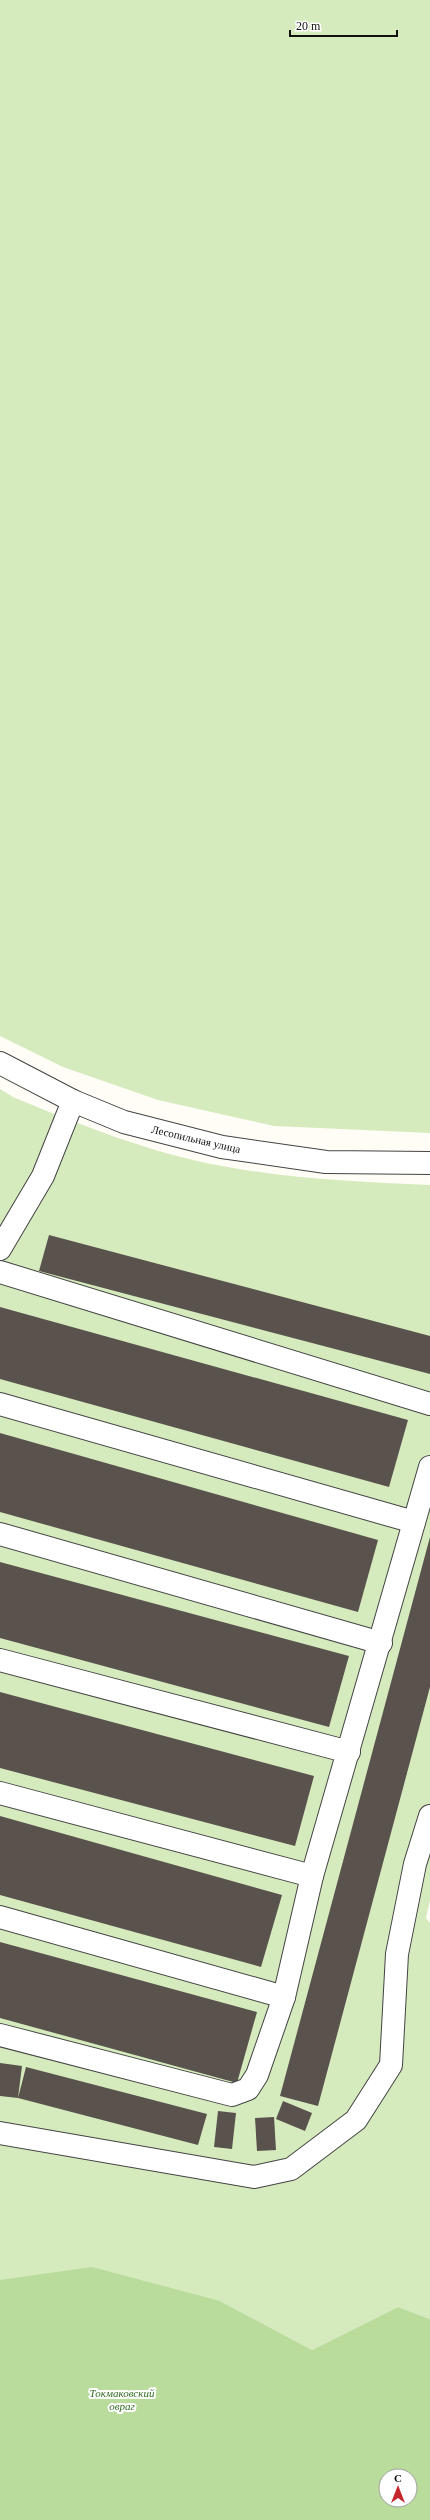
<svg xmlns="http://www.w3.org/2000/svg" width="430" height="2520" font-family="Georgia,serif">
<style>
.green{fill:#d5ebbd}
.forest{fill:#b9dc9c;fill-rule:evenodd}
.building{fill:#5a524d}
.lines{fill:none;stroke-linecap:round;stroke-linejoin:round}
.minor-casing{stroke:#444;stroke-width:24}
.minor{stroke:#fff;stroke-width:22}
.labels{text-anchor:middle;stroke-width:4;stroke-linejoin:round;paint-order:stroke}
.street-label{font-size:11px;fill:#111;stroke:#fff}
.park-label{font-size:11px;font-style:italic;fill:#2f6b1f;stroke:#fff}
</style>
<rect width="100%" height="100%" fill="#fffdf5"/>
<g class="green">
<polygon points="0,0 430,0 430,1133 274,1126 158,1100 63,1067 0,1036"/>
<path d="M 0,1089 L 13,1097 C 81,1125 150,1153 222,1166 C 291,1179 360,1182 430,1185 L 430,1900 L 426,1918 L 430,1923 L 430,2319 L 398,2307 L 312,2350 L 220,2301 L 0,2280 Z"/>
</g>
<path class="forest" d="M 92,2267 L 220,2301 L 312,2350 L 398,2307 L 430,2319 L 430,2520 L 0,2520 L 0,2280 ZM 386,2476 L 410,2476 L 410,2500 L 386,2500 Z"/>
<g class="building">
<polygon points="49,1235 430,1336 430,1374 39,1271"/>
<polygon points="0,1307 408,1420 389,1487 0,1379"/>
<polygon points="0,1433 378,1540 358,1612 0,1512"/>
<polygon points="430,1537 430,1687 318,2106 280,2096"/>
<polygon points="0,1562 349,1656 329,1727 0,1638"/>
<polygon points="0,1692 314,1776 295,1846 0,1768"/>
<polygon points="0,1816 282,1895 261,1967 0,1895"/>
<polygon points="0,1942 257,2012 237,2083 0,2018"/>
<polygon points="0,2063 22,2066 18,2098 26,2067 207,2114 198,2145 18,2098 0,2096"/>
<polygon points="283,2101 312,2113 305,2131 276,2119"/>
<polygon points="218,2111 236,2113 232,2149 214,2147"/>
<polygon points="274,2117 276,2150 257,2151 255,2118"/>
</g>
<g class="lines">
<g class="minor-casing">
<g id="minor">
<polyline points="0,1063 73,1101 124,1122 222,1147 326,1162 430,1163"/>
<polyline points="0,1249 43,1176 73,1101"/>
<polyline points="0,1272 430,1404"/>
<polyline points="0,1404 414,1522"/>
<polyline points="0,1534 381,1643"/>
<polyline points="0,1660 349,1752"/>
<polyline points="0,1793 312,1876"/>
<polyline points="0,1917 284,1997"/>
<polyline points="0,2035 232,2095 248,2089 257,2075 284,1997 312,1876 430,1467"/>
<polyline points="0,2133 254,2177 291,2169 356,2120 391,2065 397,1954 415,1864 430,1816"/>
</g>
</g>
<use href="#minor" class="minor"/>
</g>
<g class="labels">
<g class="street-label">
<text transform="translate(196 1139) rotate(13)" y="4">Лесопильная улица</text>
</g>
<g class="park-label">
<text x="122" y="2397">Токмаковский<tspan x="122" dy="13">овраг</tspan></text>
</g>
</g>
<g transform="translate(398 2488)"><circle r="19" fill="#ffffff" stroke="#a0a0a0"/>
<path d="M0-3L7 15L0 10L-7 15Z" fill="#c4262e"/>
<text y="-6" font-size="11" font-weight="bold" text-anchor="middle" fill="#111111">С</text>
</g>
<path d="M290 30v6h107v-6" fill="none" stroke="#111111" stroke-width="2"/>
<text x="296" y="30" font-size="12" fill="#111111" stroke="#ffffff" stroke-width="3" paint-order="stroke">20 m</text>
</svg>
